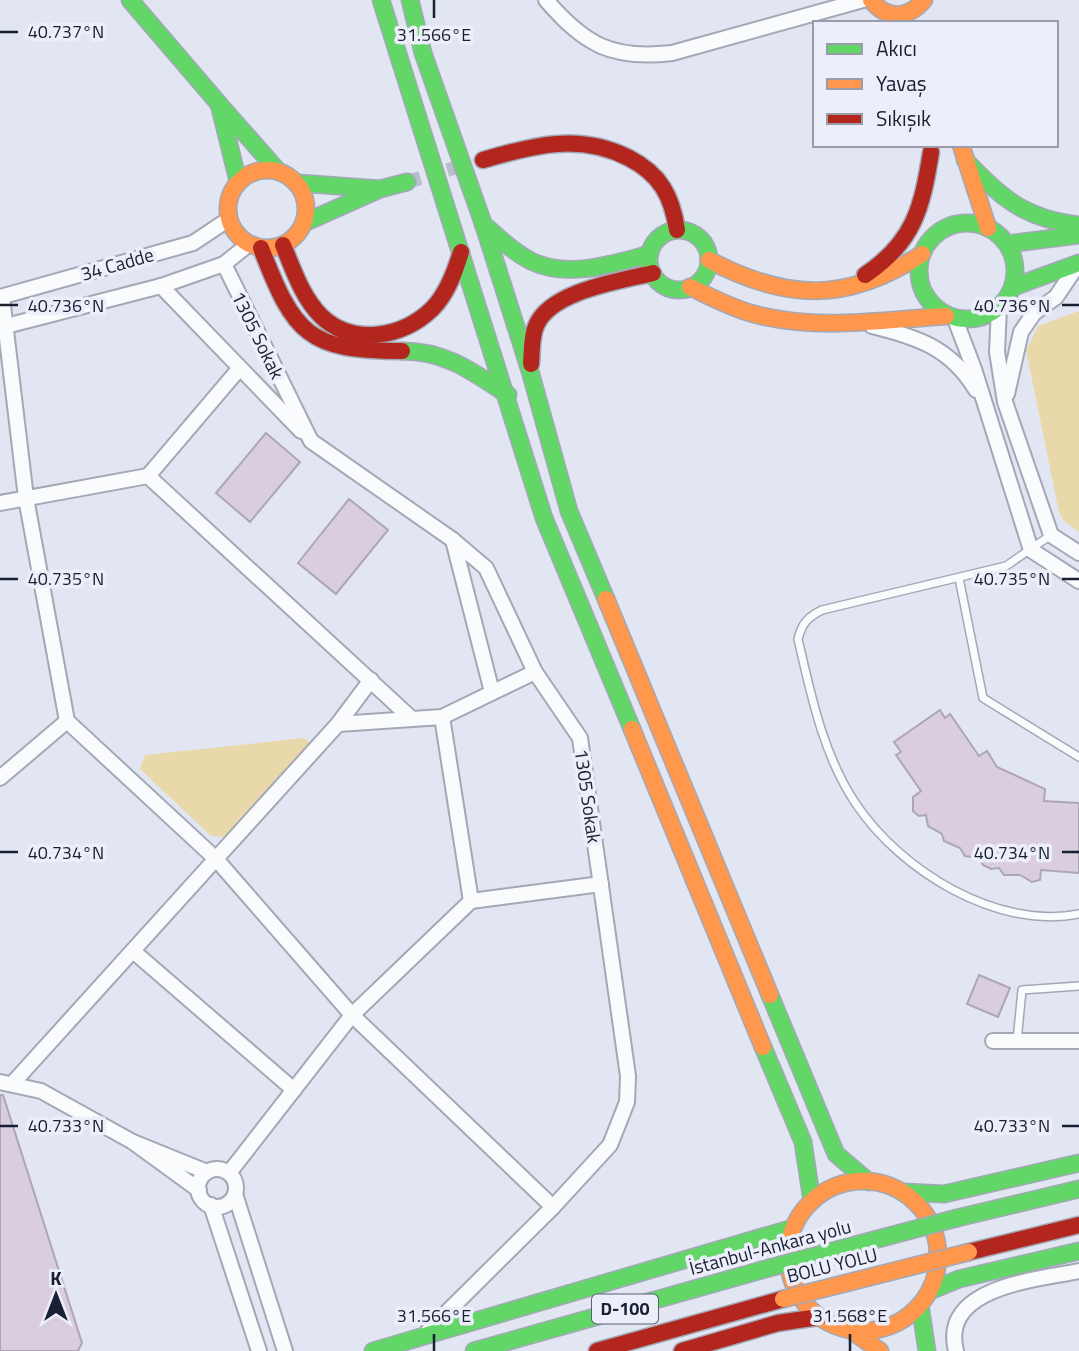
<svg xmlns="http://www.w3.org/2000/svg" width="1079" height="1351" font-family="'Titillium Web',sans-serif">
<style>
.green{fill:#e9d9aa}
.building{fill:#d9cddf;stroke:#ada7b3;stroke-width:2}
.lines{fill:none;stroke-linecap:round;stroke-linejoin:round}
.street-tunnel{stroke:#b9becc;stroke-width:14;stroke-dasharray:14 7;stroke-linecap:butt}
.lane-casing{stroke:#a3a8b7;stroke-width:10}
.street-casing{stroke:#a3a8b7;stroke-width:18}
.fast-casing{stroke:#a3a8b7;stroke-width:19}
.slow-casing{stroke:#a3a8b7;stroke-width:19}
.jam-casing{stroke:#a3a8b7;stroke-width:19}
.lane{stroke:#fafbfd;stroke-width:7}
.street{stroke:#fafbfd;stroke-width:14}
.fast{stroke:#63d668;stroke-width:16}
.slow{stroke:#ff974d;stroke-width:16}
.jam{stroke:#b3261e;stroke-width:16}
.fast-bridge-casing{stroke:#a3a8b7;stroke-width:19;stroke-linecap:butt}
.slow-bridge-casing{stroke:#a3a8b7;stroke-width:19;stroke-linecap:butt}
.fast-bridge{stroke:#63d668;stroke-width:16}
.slow-bridge{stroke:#ff974d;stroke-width:16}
.ticks{fill:none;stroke:#1a2034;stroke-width:2.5}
.labels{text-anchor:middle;stroke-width:7;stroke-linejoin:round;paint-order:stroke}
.shield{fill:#eceffa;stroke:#595e6f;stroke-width:2}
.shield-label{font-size:18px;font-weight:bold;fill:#1a2034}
.street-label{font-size:19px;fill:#1a2034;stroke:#eceffa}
.ticks-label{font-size:18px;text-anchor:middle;fill:#1a2034;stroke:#eceffa;stroke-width:7;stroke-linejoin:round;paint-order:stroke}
</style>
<rect width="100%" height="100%" fill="#e1e6f2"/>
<g class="green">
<polygon points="1079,311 1079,532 1063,520 1059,512 1026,350 1038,326"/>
<polygon points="304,738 311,744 224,837 211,836 140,769 145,755"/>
</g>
<g class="building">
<polygon points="266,433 300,462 250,522 216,493"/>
<polygon points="349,499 388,530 336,594 298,563"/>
<polygon points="940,710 945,718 950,714 979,756 987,751 997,767 1045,789 1044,801 1079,803 1079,873 1041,870 1040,880 1032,882 1020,875 1004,875 999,868 991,869 983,865 979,858 965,856 960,848 944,841 942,834 928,826 926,815 919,816 913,811 913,797 921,791 896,755 901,752 894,742"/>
<polygon points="979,975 1010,988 998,1017 967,1004"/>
<polygon points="0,1095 3,1095 82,1343 78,1351 0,1351"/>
</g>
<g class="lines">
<polyline class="street-tunnel" points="407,182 468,164"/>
<g class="lane-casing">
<g id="lane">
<path d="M 1051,535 L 1006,566 L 822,610 C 808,617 802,623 798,639 C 811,695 823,755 856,804 C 901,871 997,930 1079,914"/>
<polyline points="959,578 983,698 1079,757"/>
<polyline points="1017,1041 1022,990 1079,986"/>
</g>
</g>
<g class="street-casing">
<g id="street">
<path d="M 546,0 C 585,45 612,60 672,53 L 863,0"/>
<polyline points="224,264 311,441 453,540 486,568 535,672 580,738 628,1076 627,1102 610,1145 553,1207 428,1331"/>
<polyline points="161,286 301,431"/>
<polyline points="0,297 193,243 229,219"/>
<polyline points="2,297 26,498 67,721 216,859 352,1015 553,1207"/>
<polyline points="999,308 997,352 1005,402 1051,535 1079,553"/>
<polyline points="955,319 974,369 1031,550 1079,581"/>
<polyline points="6,326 161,286 224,264 249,244"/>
<path d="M 872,326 C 917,337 951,348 976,390"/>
<polyline points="1007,394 1021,332 1034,313 1056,297 1079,263"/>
<polyline points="148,476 239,369"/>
<polyline points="0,503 148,476 412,719"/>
<polyline points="453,540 492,692"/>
<polyline points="442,717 471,901"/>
<polyline points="338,724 442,717 535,672"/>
<polyline points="0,778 67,721"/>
<polyline points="133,951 294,1090"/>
<polyline points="993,1041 1079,1041"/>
<polyline points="0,1082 41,1091 133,1142"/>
<polyline points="12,1084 338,724 371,680"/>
<circle cx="217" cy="1188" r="19"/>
<polyline points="229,1173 352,1015 471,901 601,884"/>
<polyline points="199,1190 133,1142 207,1172"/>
<polyline points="235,1194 285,1351"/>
<polyline points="211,1205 259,1351"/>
<path d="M 956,1351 C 940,1287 1035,1280 1079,1271"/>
</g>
</g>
<g class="fast-casing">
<g id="fast">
<polyline points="130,0 219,104"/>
<polyline points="381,0 544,518 632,729"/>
<polyline points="410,0 423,53 483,223 530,371 569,511 606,599"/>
<path d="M 965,160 C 1001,198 1025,219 1079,225"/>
<polyline points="238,181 219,104 278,171"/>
<polyline points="298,183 380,189 304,223"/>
<polyline points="380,189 407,182"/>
<circle cx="967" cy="271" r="48"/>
<path d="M 483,224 C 498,237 513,252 531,261 C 568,279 613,264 650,254"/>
<circle cx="679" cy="260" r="30"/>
<polyline points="1007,244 1079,235"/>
<polyline points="1013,287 1079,263"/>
<path d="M 402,351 C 446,351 473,372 508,395"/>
<polyline points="770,995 836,1154 869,1182"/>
<polyline points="763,1047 803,1142 812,1201"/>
<polyline points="902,1192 944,1194 1079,1163"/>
<polyline points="957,1218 1079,1189"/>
<polyline points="930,1291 959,1279 1079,1251"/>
<polyline points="920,1305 927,1351"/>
<polyline points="373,1351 793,1228"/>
<polyline points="474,1351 776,1266"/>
</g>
</g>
<g class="slow-casing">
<g id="slow">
<path d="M 871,0 C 887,20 908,19 924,0"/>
<polyline points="961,145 988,228"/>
<circle cx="267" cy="209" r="39"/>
<path d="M 709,260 C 787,301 847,303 922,254"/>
<path d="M 690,287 C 711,297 731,308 754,314 C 816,331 883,320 946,316"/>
<polyline points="606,599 770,995"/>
<polyline points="632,729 763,1047"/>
<circle cx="863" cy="1256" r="75"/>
<polyline points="852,1331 880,1351"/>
</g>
</g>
<g class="jam-casing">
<g id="jam">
<path d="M 483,160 C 534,145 580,133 629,158 C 660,174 672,196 677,230"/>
<path d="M 283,245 C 293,269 302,297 321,316 C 352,346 402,338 432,309 C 447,294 455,272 461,252"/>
<path d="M 261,248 C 294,334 308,351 402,351"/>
<path d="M 865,275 C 914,242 922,208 931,152"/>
<path d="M 531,364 C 532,352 531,337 536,326 C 550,291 620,281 653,273"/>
<polyline points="969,1252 1079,1225"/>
<polyline points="597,1351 783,1299"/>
<polyline points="682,1351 778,1323 819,1317"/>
</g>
</g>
<use href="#lane" class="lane"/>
<use href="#street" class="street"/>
<use href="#fast" class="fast"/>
<use href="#slow" class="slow"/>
<use href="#jam" class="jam"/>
<g class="fast-bridge-casing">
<polyline id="fast-bridge" points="776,1266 957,1218"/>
</g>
<g class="slow-bridge-casing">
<polyline id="slow-bridge" points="783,1299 969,1252"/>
</g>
<use href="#fast-bridge" class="fast-bridge"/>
<use href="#slow-bridge" class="slow-bridge"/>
</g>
<path class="ticks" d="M 434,0 L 434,18M 0,32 L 18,32M 0,305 L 18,305M 1062,305 L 1079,305M 0,579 L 18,579M 1062,579 L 1079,579M 0,852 L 18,852M 1062,852 L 1079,852M 0,1126 L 18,1126M 1062,1126 L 1079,1126M 434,1334 L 434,1351M 850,1334 L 850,1351"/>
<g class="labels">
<rect class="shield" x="592" y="1294.5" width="66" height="29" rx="5"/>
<g class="shield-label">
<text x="625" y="1315">D-100</text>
</g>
<g class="street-label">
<text transform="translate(117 264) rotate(-16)" y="7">34 Cadde</text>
<text transform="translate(258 335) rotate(64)" y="7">1305 Sokak</text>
<text transform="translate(588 796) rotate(82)" y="7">1305 Sokak</text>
<text transform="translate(770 1247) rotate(-15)" y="7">İstanbul-Ankara yolu</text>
<text transform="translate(832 1265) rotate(-14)" y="7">BOLU YOLU</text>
</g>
</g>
<g class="ticks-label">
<text x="66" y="38">40.737°N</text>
<text x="434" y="41">31.566°E</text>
<text x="66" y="312">40.736°N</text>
<text x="1012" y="312">40.736°N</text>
<text x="66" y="585">40.735°N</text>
<text x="1012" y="585">40.735°N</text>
<text x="66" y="859">40.734°N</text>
<text x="1012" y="859">40.734°N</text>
<text x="66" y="1132">40.733°N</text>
<text x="1012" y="1132">40.733°N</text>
<text x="434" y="1322">31.566°E</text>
<text x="850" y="1322">31.568°E</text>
</g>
<rect x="813" y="21" width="245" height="126" fill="#eceffa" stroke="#989cab" stroke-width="2"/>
<rect x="827" y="44" width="35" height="10" fill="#63d668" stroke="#989cab" stroke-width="2"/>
<text x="876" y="56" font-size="21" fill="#1a2034">Akıcı</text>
<rect x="827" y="79" width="35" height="10" fill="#ff974d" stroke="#989cab" stroke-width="2"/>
<text x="876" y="91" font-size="21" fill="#1a2034">Yavaş</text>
<rect x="827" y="114" width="35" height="10" fill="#b3261e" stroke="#989cab" stroke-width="2"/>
<text x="876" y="126" font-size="21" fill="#1a2034">Sıkışık</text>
<g transform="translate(56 1295)" stroke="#eceffa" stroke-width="5" paint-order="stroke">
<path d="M0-5L12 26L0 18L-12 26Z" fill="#1a2034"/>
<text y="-10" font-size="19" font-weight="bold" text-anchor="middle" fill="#1a2034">K</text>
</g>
</svg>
